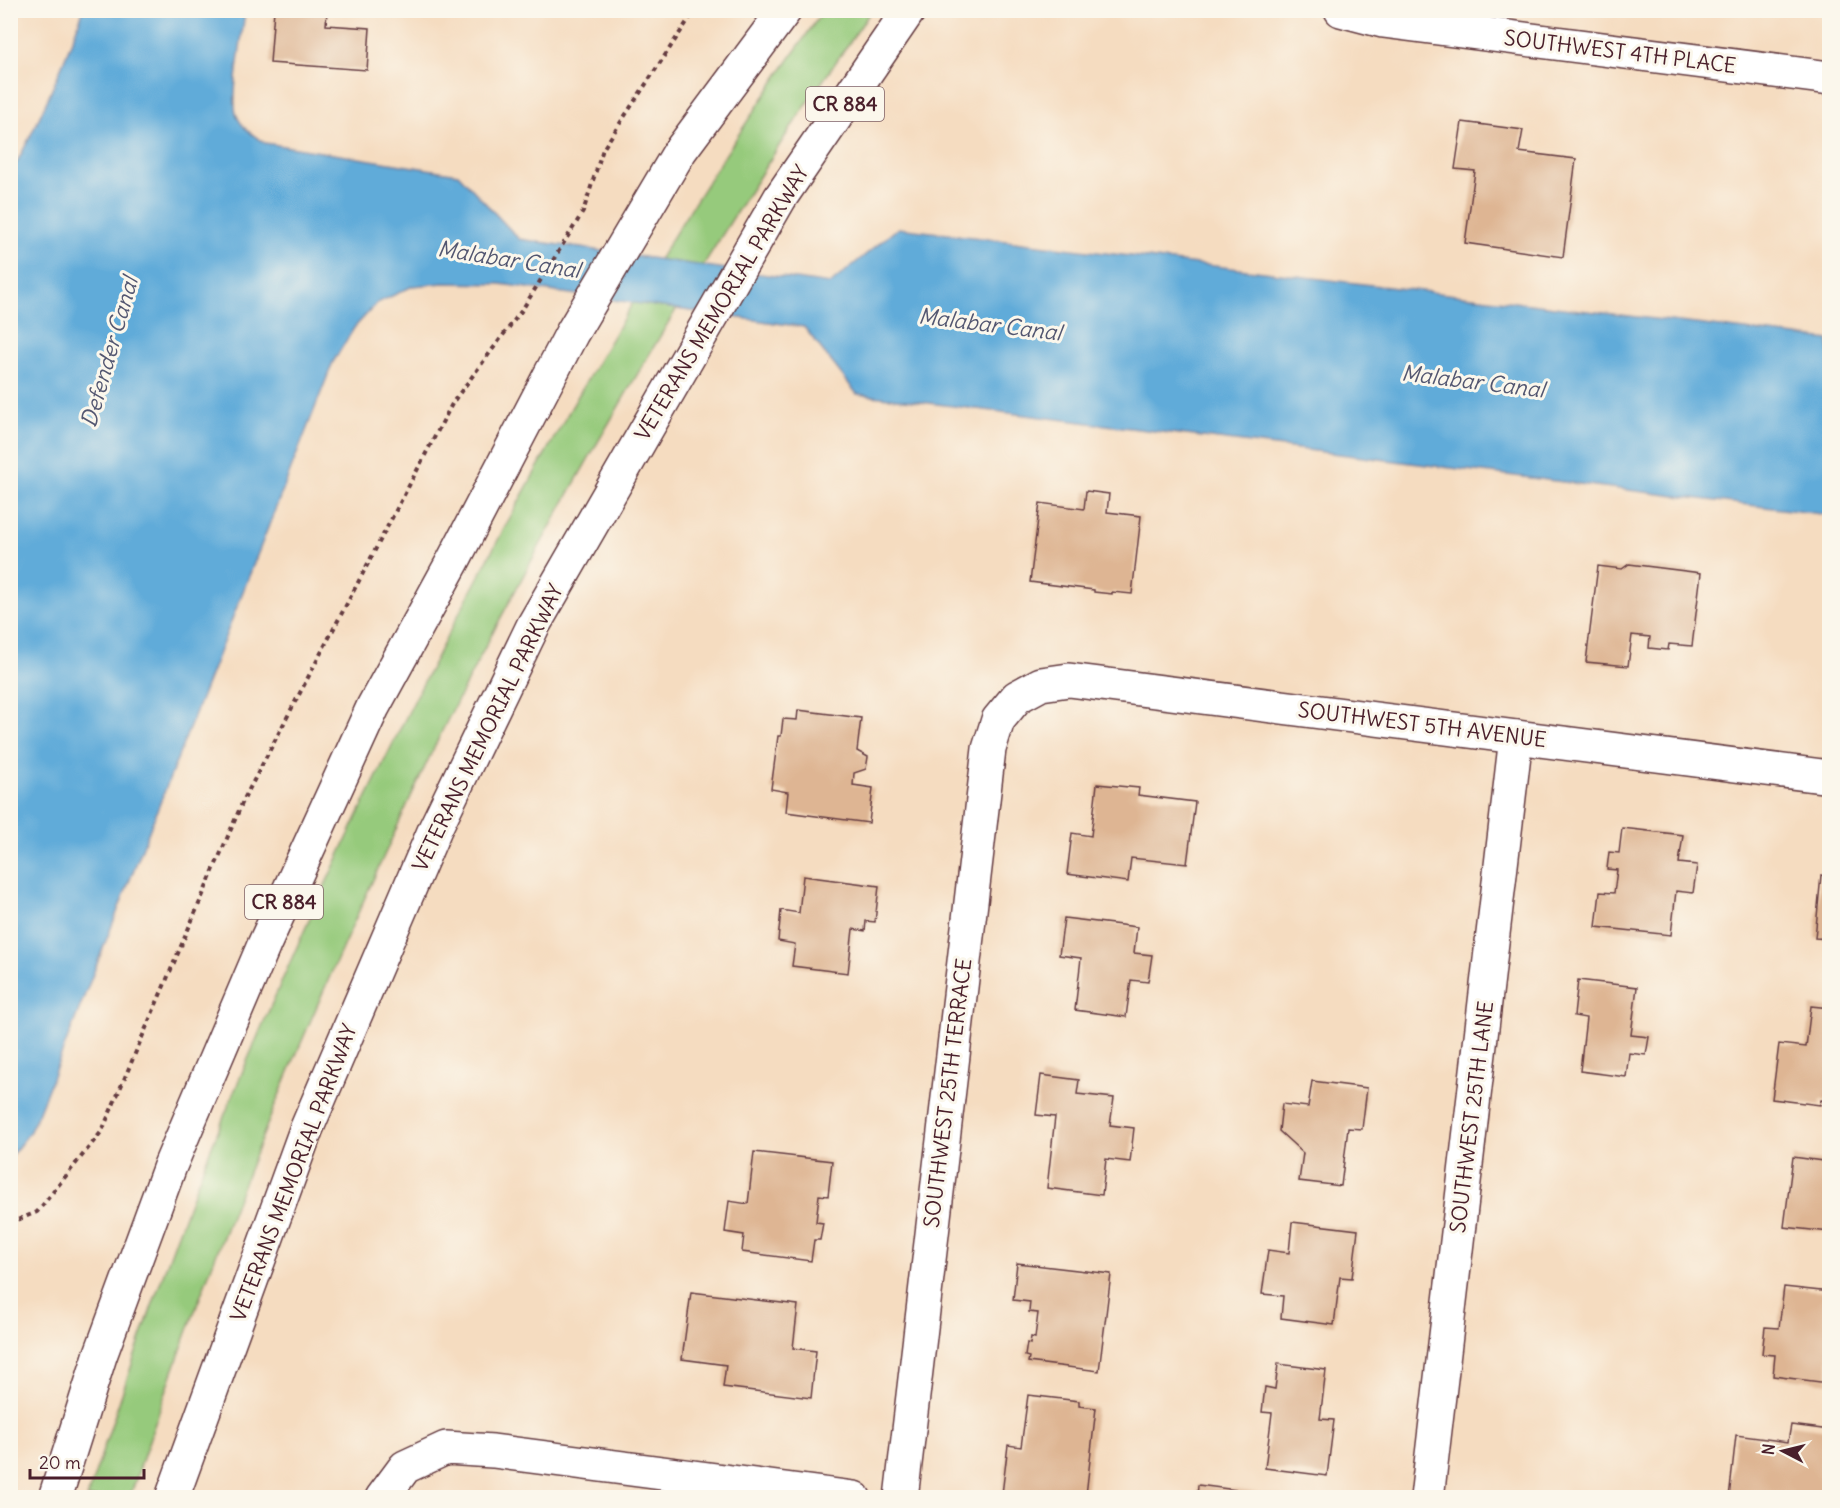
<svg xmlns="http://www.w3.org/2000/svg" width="1840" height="1508" font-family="Delius,sans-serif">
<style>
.green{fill:#96ca7b;stroke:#707453;stroke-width:1.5}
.water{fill:#61abd9;stroke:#566582;stroke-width:1.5}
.building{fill:#deb593}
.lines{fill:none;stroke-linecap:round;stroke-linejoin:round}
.minor-casing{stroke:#643b41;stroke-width:36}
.trunk-casing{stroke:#643b41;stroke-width:36}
.path{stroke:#643b41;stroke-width:4;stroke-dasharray:4.5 4.5;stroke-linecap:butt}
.minor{stroke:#fff;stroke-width:33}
.trunk{stroke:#fff;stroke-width:33}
.labels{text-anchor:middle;stroke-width:6;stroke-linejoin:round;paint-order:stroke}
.shield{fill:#fbf7ec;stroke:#7f6065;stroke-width:1.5}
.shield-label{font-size:20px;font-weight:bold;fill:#4a1f2b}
.street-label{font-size:21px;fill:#4a1f2b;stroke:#fbf7ec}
.water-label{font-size:22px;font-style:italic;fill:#535771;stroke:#fbf7ec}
</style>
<rect width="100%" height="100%" fill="#fbf7ec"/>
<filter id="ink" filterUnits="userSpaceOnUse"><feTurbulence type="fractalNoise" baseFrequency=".0167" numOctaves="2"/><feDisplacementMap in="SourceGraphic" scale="12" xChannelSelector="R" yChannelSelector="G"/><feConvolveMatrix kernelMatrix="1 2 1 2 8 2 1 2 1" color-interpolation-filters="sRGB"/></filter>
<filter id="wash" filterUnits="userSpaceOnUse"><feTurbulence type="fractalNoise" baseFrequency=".008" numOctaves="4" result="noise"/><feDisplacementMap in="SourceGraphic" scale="24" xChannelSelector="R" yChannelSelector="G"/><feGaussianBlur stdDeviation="1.35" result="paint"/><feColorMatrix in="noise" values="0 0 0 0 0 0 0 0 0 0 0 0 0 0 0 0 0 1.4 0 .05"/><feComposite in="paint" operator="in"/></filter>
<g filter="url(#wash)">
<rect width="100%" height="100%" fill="#f5dcc0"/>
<path class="green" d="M 823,11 L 871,11 C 840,57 807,102 777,149 C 660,329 552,516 454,707 C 425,764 399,823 372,882 C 280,1083 199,1288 130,1497 L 87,1498 C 127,1379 166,1259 213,1143 C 295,941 388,745 491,553 C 591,366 700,184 823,11 Z"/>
<path class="water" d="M 83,11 L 245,11 C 243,33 231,95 236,113 C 240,127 254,136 265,143 L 458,174 L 519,239 L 830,284 L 898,228 L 1829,340 L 1829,515 L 857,394 L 804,327 L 500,284 L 443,283 L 413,286 L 377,303 L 354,328 L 333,362 L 38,1114 L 29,1133 L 11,1156 L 11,173 C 41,119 62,69 83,11 Z"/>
<g id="blocks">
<g class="building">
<polygon points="274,10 327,10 326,25 370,28 367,70 270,63"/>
<polygon points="1462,122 1523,130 1519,152 1576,159 1563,257 1465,243 1475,171 1455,169"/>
<polygon points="1086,491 1109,494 1107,512 1141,516 1132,594 1112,592 1112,594 1094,592 1094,590 1030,582 1040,503 1084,509"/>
<polygon points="1629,564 1701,573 1692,646 1669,644 1668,650 1649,648 1650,637 1632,635 1628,666 1586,662 1598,566 1622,569"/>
<polygon points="798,710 861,718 857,751 868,757 866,769 854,773 853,785 873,788 869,823 786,812 788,792 771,789 778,736 781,736 783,719 797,720"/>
<polygon points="1097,784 1139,788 1138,795 1195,802 1187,864 1131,858 1128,882 1067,874 1072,833 1091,836"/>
<polygon points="1622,828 1683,835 1679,863 1697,865 1693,893 1676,891 1671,935 1596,927 1600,892 1614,893 1617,870 1607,869 1609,852 1619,853"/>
<polygon points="1821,875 1830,876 1830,939 1815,938"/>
<polygon points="803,876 879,886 875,922 866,921 865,931 853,929 848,973 792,966 795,944 778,941 781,910 799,913"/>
<polygon points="1064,918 1137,927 1134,953 1152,955 1148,982 1131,980 1126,1017 1075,1010 1081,958 1059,955"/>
<polygon points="1578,980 1637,987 1631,1035 1649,1037 1646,1055 1629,1053 1626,1077 1580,1071 1586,1018 1574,1016"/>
<polygon points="1811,1006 1830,1008 1830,1101 1821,1100 1820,1105 1772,1099 1779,1044 1806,1047"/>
<polygon points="1041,1075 1079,1080 1077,1094 1114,1098 1110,1125 1134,1128 1130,1162 1106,1159 1102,1195 1047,1188 1055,1117 1036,1115"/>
<polygon points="1312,1081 1367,1088 1362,1129 1348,1128 1341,1186 1299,1181 1303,1153 1279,1131 1282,1104 1308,1107"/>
<polygon points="754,1152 832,1161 828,1196 819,1195 816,1222 823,1223 820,1240 814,1240 811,1261 742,1252 744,1235 725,1232 729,1201 748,1204"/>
<polygon points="1793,1157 1830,1162 1830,1232 1784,1227"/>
<polygon points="1292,1222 1358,1230 1352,1278 1340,1277 1334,1325 1281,1318 1283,1296 1262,1294 1268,1250 1289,1253"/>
<polygon points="1017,1263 1111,1274 1099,1371 1028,1362 1029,1357 1025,1356 1027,1343 1030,1344 1031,1337 1035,1338 1038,1313 1029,1312 1030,1302 1013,1300"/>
<polygon points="1784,1287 1830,1292 1828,1383 1773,1376 1775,1355 1762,1354 1765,1327 1779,1328"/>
<polygon points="691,1292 798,1305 793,1348 816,1351 811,1398 723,1387 726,1365 682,1359"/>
<polygon points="1278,1364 1326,1370 1320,1419 1334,1420 1327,1476 1265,1468 1272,1413 1262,1412 1265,1387 1275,1389"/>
<polygon points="1028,1395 1079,1401 1079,1406 1096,1408 1086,1495 1069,1493 1068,1498 1036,1498 1002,1494 1008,1445 1021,1447"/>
<polygon points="1791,1425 1830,1430 1830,1450 1826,1481 1830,1482 1830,1498 1729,1498 1736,1435 1788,1442"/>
<polygon points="1198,1485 1282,1496 1282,1498 1197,1498"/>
</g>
</g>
</g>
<g filter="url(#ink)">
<use href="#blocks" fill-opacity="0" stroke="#643b41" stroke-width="1.5"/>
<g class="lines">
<g class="minor-casing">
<g id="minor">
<polyline points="1341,10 1383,21 1830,78"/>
<polyline points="382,1498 405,1467 446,1448 493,1451 854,1498"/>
<polyline points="901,1498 989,749 998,720 1017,697 1041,684 1069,680 1830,777"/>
<polyline points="1427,1498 1516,737"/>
</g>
</g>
<g class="trunk-casing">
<g id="trunk">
<polyline points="55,1498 100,1356 170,1166 264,945 373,707 453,561 572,333 680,151 785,10"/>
<polyline points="172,1498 306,1130 435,829 533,626 780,198 909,10"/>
</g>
</g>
<polyline class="path" points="10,1223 37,1212 102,1131 243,801 453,402 522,310 583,212 603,149 695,10"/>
<use href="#minor" class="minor"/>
<use href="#trunk" class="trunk"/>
</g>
</g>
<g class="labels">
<g class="shield">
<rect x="806" y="87" width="78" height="34" rx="4.5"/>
<rect x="245" y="885" width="78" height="34" rx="4.5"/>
</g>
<g class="shield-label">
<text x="845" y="111">CR 884</text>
<text x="284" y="909">CR 884</text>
</g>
<g class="street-label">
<text transform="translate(1620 52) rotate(7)" y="7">SOUTHWEST 4TH PLACE</text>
<text transform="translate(722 303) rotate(-59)" y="7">VETERANS MEMORIAL PARKWAY</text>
<text transform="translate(1422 725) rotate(7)" y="7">SOUTHWEST 5TH AVENUE</text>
<text transform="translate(488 728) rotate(-64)" y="7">VETERANS MEMORIAL PARKWAY</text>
<text transform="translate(948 1093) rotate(-83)" y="7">SOUTHWEST 25TH TERRACE</text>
<text transform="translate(1472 1117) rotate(-83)" y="7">SOUTHWEST 25TH LANE</text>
<text transform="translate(294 1173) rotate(-69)" y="7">VETERANS MEMORIAL PARKWAY</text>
</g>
<g class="water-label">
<text transform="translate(509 259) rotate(9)" y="8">Malabar Canal</text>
<text transform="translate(990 324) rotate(7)" y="8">Malabar Canal</text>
<text transform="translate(109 352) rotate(-74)" y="8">Defender Canal</text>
<text transform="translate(1473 381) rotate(7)" y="8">Malabar Canal</text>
</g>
</g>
<rect width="1840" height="1508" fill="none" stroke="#fbf7ec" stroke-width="36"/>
<g transform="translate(1783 1451) rotate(277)" stroke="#fbf7ec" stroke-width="4.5" paint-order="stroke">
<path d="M0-4.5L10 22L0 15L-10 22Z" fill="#4a1f2b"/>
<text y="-9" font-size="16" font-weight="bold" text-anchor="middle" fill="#4a1f2b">N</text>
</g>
<path d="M30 1469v9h114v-9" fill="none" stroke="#4a1f2b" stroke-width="3"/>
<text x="39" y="1469" font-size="18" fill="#4a1f2b" stroke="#fbf7ec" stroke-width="4.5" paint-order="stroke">20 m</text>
</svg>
